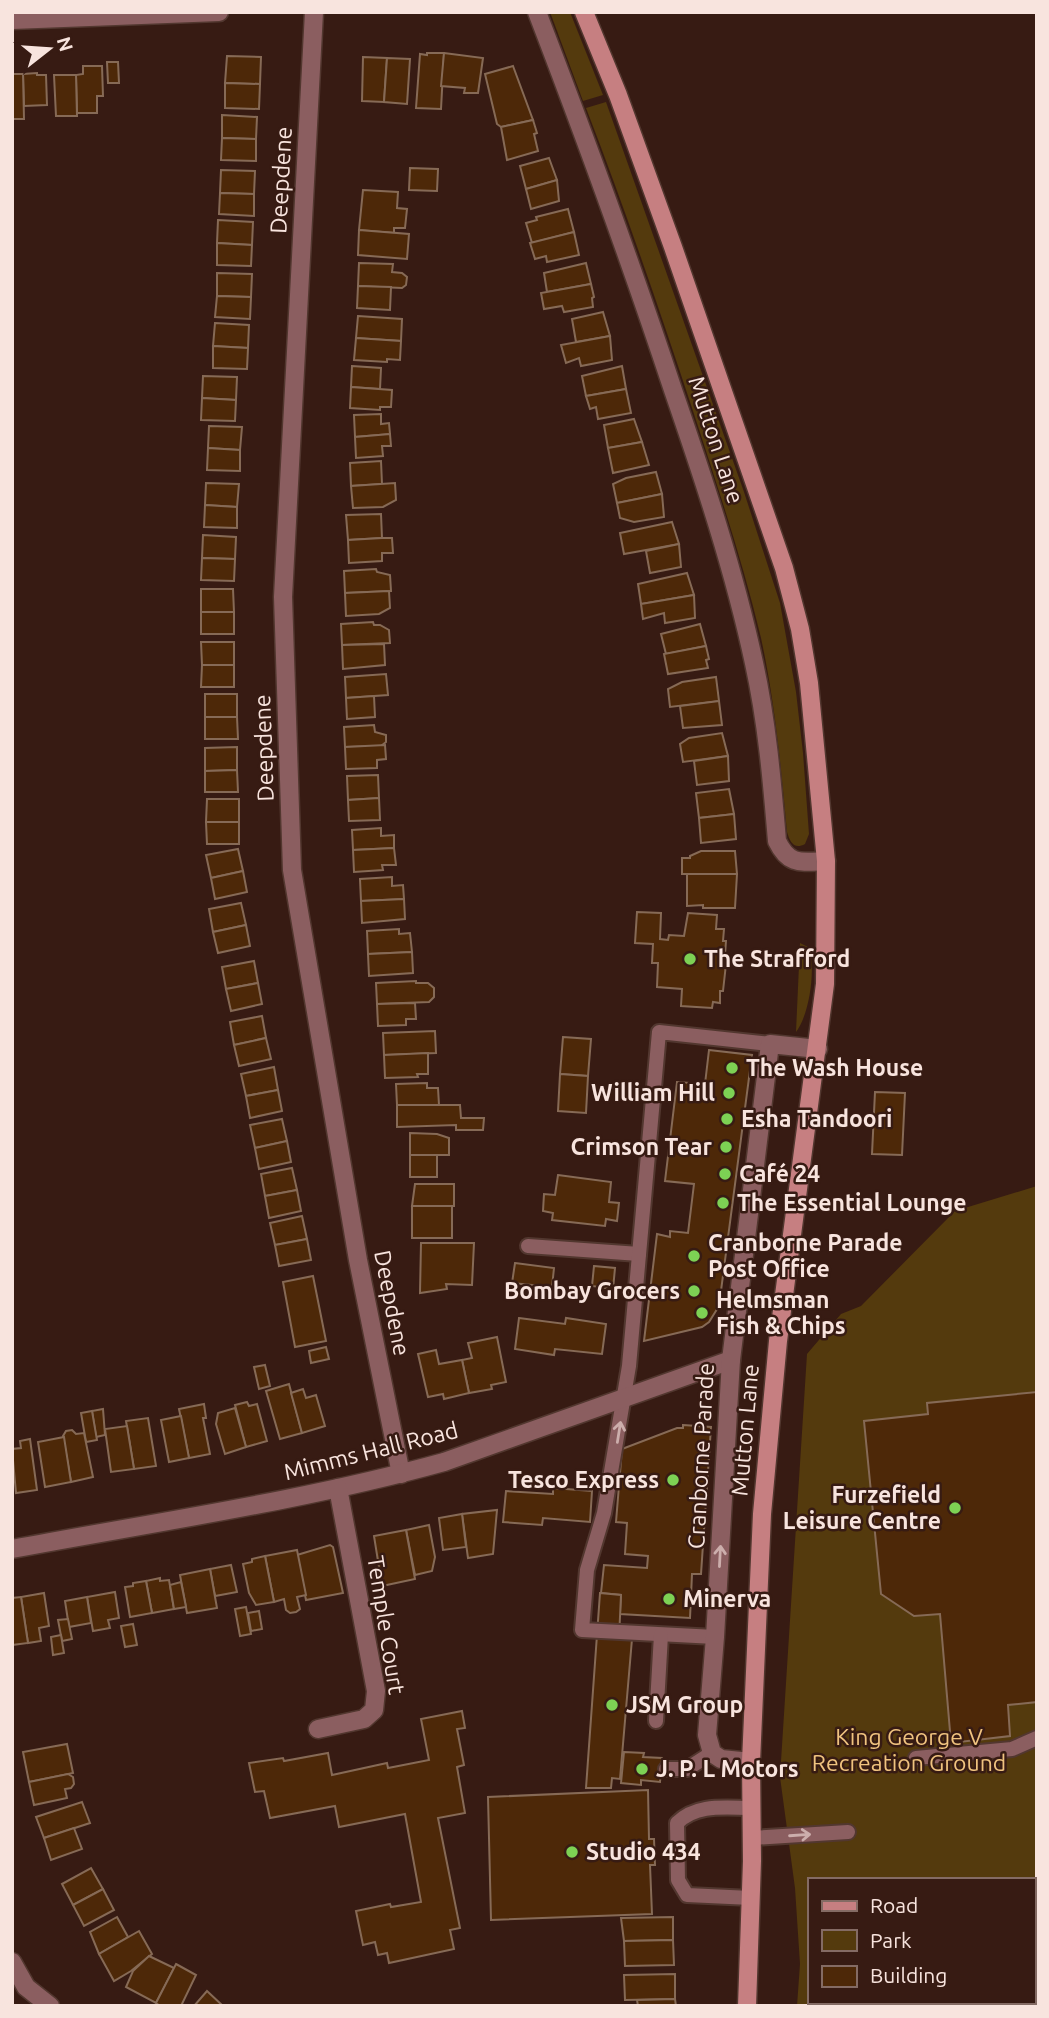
<svg xmlns="http://www.w3.org/2000/svg" width="1049" height="2018" font-family="Ubuntu,sans-serif">
<style>
.green{fill:#543a0d;fill-rule:evenodd}
.building{fill:#4d2808;stroke:#866a56;stroke-width:2}
.lines{fill:none;stroke-linecap:round;stroke-linejoin:round}
.lane-casing{stroke:#52372f;stroke-width:18}
.street-casing{stroke:#52372f;stroke-width:21}
.secondary-casing{stroke:#52372f;stroke-width:21}
.lane{stroke:#8b5e60;stroke-width:14}
.street{stroke:#8b5e60;stroke-width:18}
.secondary{stroke:#c67f81;stroke-width:18}
.oneway{stroke:#ccaeac}
.poi-dot{fill:#7dd154;stroke:#371b13;stroke-width:2.5}
.labels{text-anchor:middle;stroke-width:5;stroke-linejoin:round;paint-order:stroke}
.street-label{font-size:23px;fill:#f8e4de;stroke:#371b13}
.poi-label{font-size:23px;font-weight:bold;fill:#f8e4de;stroke:#371b13;text-anchor:start}
.park-label{font-size:23px;fill:#f0c37f;stroke:#371b13}
</style>
<rect width="100%" height="100%" fill="#371b13"/>
<g class="green">
<polygon points="550,12 570,12 603,95 583,101"/>
<path d="M 606,102 L 744,492 L 780,603 L 796,692 L 803,753 L 809,834 L 805,844 C 794,850 790,842 787,832 C 781,767 775,702 761,638 C 743,562 718,488 694,414 C 660,311 625,209 586,108 Z"/>
<path d="M 800,943 L 808,947 C 817,966 809,1016 796,1032 Z"/>
<path d="M 1037,1186 L 1037,2006 L 797,2006 L 800,1964 L 795,1888 L 780,1777 L 807,1354 L 841,1314 L 861,1306 L 955,1211 ZM 809,1880 L 1033,1880 L 1033,2002 L 809,2002 Z"/>
</g>
<g class="building">
<polygon points="427,53 444,53 441,109 416,108 420,54 427,55"/>
<polygon points="444,53 483,58 478,93 464,93 465,88 441,86"/>
<polygon points="227,56 261,57 260,84 225,83"/>
<polygon points="363,57 387,58 384,102 362,101"/>
<polygon points="387,58 410,59 407,104 384,102"/>
<polygon points="107,62 118,62 119,83 108,83"/>
<polygon points="83,66 102,66 103,96 97,96 97,113 77,113 76,75 83,74"/>
<polygon points="513,66 533,120 501,127 497,124 485,74"/>
<polygon points="37,73 37,75 46,75 47,105 24,106 23,74"/>
<polygon points="12,74 23,74 24,119 12,119"/>
<polygon points="54,75 76,75 77,116 56,116"/>
<polygon points="225,83 260,84 259,109 225,108"/>
<polygon points="222,115 257,117 256,139 222,138"/>
<polygon points="533,120 537,133 534,134 538,151 507,160 501,127"/>
<polygon points="222,138 256,139 256,161 221,160"/>
<polygon points="549,158 557,180 526,189 520,166"/>
<polygon points="410,168 438,169 437,191 409,190"/>
<polygon points="221,170 255,171 254,194 220,193"/>
<polygon points="557,180 559,201 531,209 526,189"/>
<polygon points="363,190 398,192 397,208 407,209 405,228 394,228 394,233 359,230"/>
<polygon points="220,193 254,194 254,216 219,214"/>
<polygon points="568,209 574,232 532,243 526,223 537,220 536,217"/>
<polygon points="218,220 253,222 252,245 217,243"/>
<polygon points="359,230 409,234 407,259 358,255"/>
<polygon points="574,232 579,255 547,262 546,256 535,259 530,243"/>
<polygon points="217,243 252,245 251,266 217,265"/>
<polygon points="359,263 393,264 392,272 402,273 407,277 406,285 402,288 358,286"/>
<polygon points="586,263 591,284 547,292 544,273"/>
<polygon points="217,273 252,274 251,297 217,296"/>
<polygon points="591,284 594,297 592,298 593,307 564,312 562,306 544,309 541,293"/>
<polygon points="358,286 391,287 390,310 357,308"/>
<polygon points="217,296 251,297 250,319 215,317"/>
<polygon points="603,312 610,336 576,342 572,319"/>
<polygon points="358,316 402,319 401,341 356,338"/>
<polygon points="215,323 249,325 248,348 213,346"/>
<polygon points="610,336 612,360 581,366 579,358 566,363 561,345"/>
<polygon points="356,338 401,341 400,360 387,359 387,362 354,360"/>
<polygon points="213,346 248,348 247,369 213,368"/>
<polygon points="352,366 381,368 380,389 351,387"/>
<polygon points="622,366 626,389 586,396 582,376"/>
<polygon points="203,376 237,377 236,400 202,398"/>
<polygon points="351,387 392,390 391,407 380,407 380,410 350,408"/>
<polygon points="626,389 631,413 598,419 596,407 590,409 586,396"/>
<polygon points="202,398 236,400 235,421 201,420"/>
<polygon points="381,414 381,424 389,423 390,434 355,437 354,415"/>
<polygon points="634,419 642,442 608,448 604,425"/>
<polygon points="209,426 242,427 240,450 208,448"/>
<polygon points="390,434 391,446 382,446 383,456 356,458 355,437"/>
<polygon points="642,442 649,465 613,473 608,448"/>
<polygon points="208,448 240,450 240,471 207,470"/>
<polygon points="381,461 382,484 351,486 350,463"/>
<polygon points="656,472 662,494 617,503 613,484 626,478"/>
<polygon points="206,483 239,484 237,507 205,505"/>
<polygon points="395,483 396,500 383,507 353,508 351,486"/>
<polygon points="662,494 664,517 634,522 620,518 617,503"/>
<polygon points="205,505 237,507 237,528 204,527"/>
<polygon points="381,514 382,538 348,540 346,515"/>
<polygon points="672,522 679,544 624,554 620,533"/>
<polygon points="203,535 236,537 235,559 202,558"/>
<polygon points="382,538 392,538 393,553 382,553 382,561 349,563 348,540"/>
<polygon points="679,544 681,567 650,573 646,551"/>
<polygon points="202,558 235,559 234,581 201,580"/>
<polygon points="376,569 377,572 390,575 391,591 345,593 344,571"/>
<polygon points="687,573 694,595 641,604 638,584"/>
<polygon points="201,589 233,589 234,612 201,612"/>
<polygon points="389,591 390,608 379,614 346,616 345,593"/>
<polygon points="694,595 695,618 665,623 664,613 643,619 641,604"/>
<rect x="201" y="612" width="33" height="22"/>
<polygon points="373,622 374,625 380,625 389,630 390,643 342,645 341,624"/>
<polygon points="700,624 706,646 666,654 661,634"/>
<polygon points="201,642 234,642 234,665 202,665"/>
<polygon points="384,644 385,665 343,669 342,645"/>
<polygon points="706,646 709,659 706,660 708,668 668,674 664,654"/>
<polygon points="202,665 234,665 234,687 201,687"/>
<polygon points="386,674 388,695 346,698 345,677"/>
<polygon points="716,677 719,701 670,707 668,689 682,682"/>
<rect x="205" y="694" width="32" height="23"/>
<polygon points="374,696 375,717 347,719 346,698"/>
<polygon points="719,701 722,725 683,728 680,706"/>
<polygon points="205,717 237,717 238,739 205,739"/>
<polygon points="374,725 375,732 386,735 386,742 381,746 345,747 344,727"/>
<polygon points="722,733 728,756 683,762 680,744 689,738"/>
<polygon points="385,745 386,759 377,760 377,768 346,769 345,747"/>
<polygon points="237,747 237,770 205,771 205,748"/>
<polygon points="728,756 729,781 697,785 694,761"/>
<polygon points="237,770 238,792 205,792 205,771"/>
<polygon points="378,775 379,798 348,800 347,776"/>
<polygon points="729,789 734,814 699,818 696,793"/>
<polygon points="379,798 380,820 349,821 348,800"/>
<polygon points="207,799 239,799 239,822 206,822"/>
<polygon points="734,814 736,839 701,843 699,818"/>
<polygon points="206,822 239,822 239,844 207,844"/>
<polygon points="381,828 381,836 394,835 394,848 353,850 352,830"/>
<polygon points="394,848 396,865 382,865 383,870 354,872 353,850"/>
<polygon points="238,849 243,871 211,878 206,855"/>
<polygon points="701,851 735,851 737,874 682,874 682,858 690,858 690,856"/>
<polygon points="243,871 247,892 215,899 211,878"/>
<polygon points="687,874 737,874 735,908 703,908 703,905 687,906"/>
<polygon points="392,877 392,886 403,885 404,899 361,901 360,879"/>
<polygon points="404,899 405,919 362,923 361,901"/>
<polygon points="241,903 246,925 213,932 209,909"/>
<polygon points="637,912 661,913 660,939 668,940 669,935 684,936 688,913 717,915 716,929 724,929 723,941 726,941 725,955 727,955 723,991 720,991 720,1003 713,1002 712,1008 681,1006 682,989 657,987 658,963 652,963 653,944 635,943"/>
<polygon points="246,925 250,946 218,953 213,932"/>
<polygon points="399,929 399,934 410,933 412,952 368,954 367,931"/>
<polygon points="412,952 413,973 369,976 368,954"/>
<polygon points="254,961 258,983 226,989 222,967"/>
<polygon points="416,981 416,983 428,983 434,988 434,997 429,1002 377,1004 376,983"/>
<polygon points="258,983 262,1004 231,1011 226,989"/>
<polygon points="415,1003 416,1019 406,1019 406,1025 378,1026 377,1004"/>
<polygon points="262,1016 266,1038 234,1045 230,1022"/>
<polygon points="435,1031 436,1053 384,1055 383,1033"/>
<polygon points="563,1037 591,1039 588,1076 560,1074"/>
<polygon points="266,1038 271,1059 239,1066 234,1045"/>
<polygon points="709,1050 752,1055 719,1306 709,1322 702,1327 644,1341 657,1234 670,1237 670,1231 688,1233 694,1184 665,1181 677,1082 705,1084"/>
<polygon points="428,1053 428,1074 417,1074 418,1077 385,1078 384,1055"/>
<polygon points="274,1067 278,1090 246,1096 241,1074"/>
<polygon points="560,1074 588,1076 586,1113 558,1111"/>
<polygon points="427,1083 427,1088 438,1088 439,1105 397,1105 396,1084"/>
<polygon points="278,1090 282,1111 250,1118 246,1096"/>
<polygon points="875,1092 905,1093 902,1155 872,1154"/>
<polygon points="397,1105 460,1105 461,1118 484,1118 483,1130 456,1130 456,1125 397,1127"/>
<polygon points="282,1119 287,1141 255,1148 250,1125"/>
<polygon points="410,1133 437,1134 449,1138 449,1155 410,1155"/>
<polygon points="287,1141 291,1162 259,1169 255,1148"/>
<rect x="410" y="1155" width="27" height="22"/>
<polygon points="292,1168 297,1190 265,1196 261,1174"/>
<polygon points="558,1175 611,1182 609,1202 619,1203 617,1221 606,1219 605,1226 552,1220 553,1213 543,1211 544,1194 555,1195"/>
<polygon points="415,1184 454,1184 454,1206 412,1206"/>
<polygon points="297,1190 301,1211 269,1218 265,1196"/>
<rect x="412" y="1206" width="40" height="32"/>
<polygon points="302,1216 307,1239 275,1245 270,1223"/>
<polygon points="307,1239 311,1260 279,1266 275,1245"/>
<polygon points="421,1243 474,1243 472,1285 446,1284 447,1289 420,1293"/>
<polygon points="515,1263 554,1268 552,1287 512,1283"/>
<polygon points="594,1266 615,1268 613,1289 592,1286"/>
<polygon points="313,1276 326,1341 295,1347 283,1282"/>
<polygon points="519,1318 565,1324 566,1318 606,1324 602,1354 555,1349 554,1355 515,1349"/>
<polygon points="497,1337 506,1382 491,1385 492,1389 469,1393 462,1360 472,1358 468,1343"/>
<polygon points="326,1347 329,1359 311,1363 309,1351"/>
<polygon points="436,1350 439,1364 462,1360 469,1393 444,1399 443,1394 428,1397 418,1354"/>
<polygon points="265,1365 270,1386 259,1389 254,1367"/>
<polygon points="289,1384 302,1433 280,1439 266,1391"/>
<polygon points="303,1389 306,1398 316,1395 325,1426 302,1433 291,1393"/>
<polygon points="1037,1392 1037,1702 1008,1705 1010,1736 951,1743 940,1614 914,1616 881,1594 864,1421 928,1414 927,1403"/>
<polygon points="247,1402 249,1406 257,1404 267,1441 246,1447 235,1405"/>
<polygon points="204,1404 206,1418 203,1418 210,1454 189,1458 179,1409"/>
<polygon points="235,1408 246,1447 225,1454 216,1424 218,1413"/>
<polygon points="103,1409 105,1435 96,1437 92,1411"/>
<polygon points="92,1411 97,1440 86,1442 81,1413"/>
<polygon points="181,1416 189,1458 169,1462 161,1420"/>
<polygon points="148,1418 156,1466 134,1469 126,1421"/>
<polygon points="683,1425 711,1427 701,1574 692,1574 690,1618 620,1614 621,1595 601,1593 604,1565 647,1568 648,1556 625,1554 627,1523 616,1522 622,1449 677,1428 683,1428"/>
<polygon points="127,1426 134,1469 111,1472 105,1429"/>
<polygon points="72,1430 76,1434 84,1433 93,1477 71,1482 63,1436 66,1431"/>
<polygon points="64,1437 71,1482 45,1487 38,1442"/>
<polygon points="30,1439 37,1490 16,1493 12,1449 21,1448 20,1441"/>
<polygon points="553,1488 592,1491 590,1522 543,1518 542,1525 503,1522 506,1491 553,1494"/>
<polygon points="497,1510 493,1554 468,1558 462,1514"/>
<polygon points="462,1514 466,1547 443,1550 439,1518"/>
<polygon points="429,1525 435,1557 432,1571 415,1575 406,1530"/>
<polygon points="406,1530 415,1579 382,1586 374,1536"/>
<polygon points="330,1545 333,1547 343,1593 306,1600 297,1555"/>
<polygon points="297,1550 306,1595 297,1597 300,1609 296,1612 290,1613 286,1610 284,1599 274,1602 265,1556"/>
<polygon points="265,1556 274,1602 256,1605 249,1593 243,1564 252,1562 252,1559"/>
<polygon points="231,1565 237,1592 215,1596 210,1569"/>
<polygon points="210,1569 217,1608 187,1613 180,1575"/>
<polygon points="160,1578 160,1581 169,1580 174,1609 152,1613 146,1581"/>
<polygon points="146,1581 152,1613 130,1617 125,1587 133,1586 133,1583"/>
<polygon points="181,1582 186,1607 174,1609 170,1585"/>
<polygon points="115,1592 119,1618 108,1620 110,1628 93,1631 87,1597"/>
<polygon points="44,1593 49,1626 39,1628 41,1641 28,1643 21,1597"/>
<polygon points="600,1593 621,1595 619,1638 632,1639 620,1779 612,1778 611,1788 586,1788"/>
<polygon points="21,1597 28,1643 12,1645 12,1598"/>
<polygon points="87,1597 91,1623 69,1627 65,1601"/>
<polygon points="246,1607 251,1634 240,1636 235,1609"/>
<polygon points="259,1611 262,1629 251,1631 248,1613"/>
<polygon points="68,1619 72,1639 62,1641 58,1620"/>
<polygon points="133,1624 137,1645 125,1647 121,1626"/>
<polygon points="61,1635 64,1653 53,1655 51,1637"/>
<polygon points="462,1711 465,1728 457,1729 464,1765 457,1767 465,1813 438,1818 460,1928 450,1930 454,1949 389,1963 387,1953 378,1955 375,1942 363,1945 356,1911 390,1904 391,1907 421,1902 405,1814 339,1827 335,1806 270,1818 264,1791 255,1792 249,1763 283,1758 284,1761 328,1753 332,1775 387,1763 388,1768 429,1760 421,1719"/>
<polygon points="67,1744 73,1773 29,1782 23,1752"/>
<polygon points="624,1752 644,1753 643,1757 662,1758 660,1782 641,1780 641,1785 621,1783"/>
<polygon points="68,1774 73,1777 74,1784 71,1788 65,1789 67,1798 34,1805 29,1782"/>
<polygon points="648,1790 649,1839 654,1839 655,1865 650,1865 652,1914 491,1920 488,1797"/>
<polygon points="82,1802 90,1823 44,1838 36,1817"/>
<polygon points="74,1828 82,1849 51,1860 44,1838"/>
<polygon points="91,1868 103,1889 73,1905 62,1884"/>
<polygon points="103,1889 114,1910 84,1926 73,1905"/>
<polygon points="117,1917 128,1937 99,1954 90,1932"/>
<polygon points="673,1917 673,1940 624,1941 621,1918"/>
<polygon points="139,1931 152,1954 131,1971 114,1981 99,1954"/>
<polygon points="673,1940 674,1965 625,1966 624,1941"/>
<polygon points="149,1956 174,1968 156,2003 126,1987 133,1971"/>
<polygon points="176,1964 196,1975 181,2006 160,2006 156,2003"/>
<polygon points="675,1974 675,1999 625,2000 624,1975"/>
<polygon points="207,1991 223,2006 194,2006"/>
<polygon points="675,1999 676,2006 638,2006 637,2000"/>
</g>
<g class="lines">
<g class="lane-casing">
<g id="lane">
<polyline points="528,1246 639,1254"/>
<polyline points="715,1637 582,1630 587,1570 604,1513 629,1366 659,1032 770,1044"/>
<polyline points="656,1721 661,1635"/>
<polyline points="916,1758 1012,1749 1037,1738"/>
<polyline points="666,1769 687,1769 712,1753"/>
<polyline points="752,1838 848,1832"/>
<path d="M 751,1898 L 687,1895 L 678,1880 L 677,1823 C 697,1803 726,1808 752,1808"/>
</g>
</g>
<g class="street-casing">
<g id="street">
<polyline points="314,12 283,597 292,870 358,1260 401,1474"/>
<path d="M 537,12 C 585,137 631,263 673,390 C 704,480 734,570 754,663 C 767,722 772,781 777,841 C 789,866 801,862 826,861"/>
<polyline points="12,20 219,12"/>
<path d="M 12,1549 C 156,1522 303,1501 444,1462 L 731,1360"/>
<polyline points="318,1729 364,1719 374,1710 376,1691 338,1488"/>
<polyline points="751,1762 721,1759 712,1753 707,1735 715,1637 731,1360 770,1044 818,1049"/>
<polyline points="12,1962 26,1987 50,2006"/>
</g>
</g>
<g class="secondary-casing">
<polyline id="secondary" points="584,12 618,95 673,247 784,568 800,629 809,683 826,861 825,984 778,1341 762,1514 751,1762 752,1861 747,2006"/>
</g>
<use href="#lane" class="lane"/>
<use href="#street" class="street"/>
<use href="#secondary" class="secondary"/>
</g>
<defs><path id="oneway-shaft" d="M-6 0H5M1.5-3L5.5 0L1.5 3" fill="none" stroke-width="1.6" stroke-linecap="round" stroke-linejoin="round" transform="scale(1.75)"/></defs>
<g class="oneway">
<use href="#oneway-shaft" transform="translate(619 1432) rotate(-81)"/>
<use href="#oneway-shaft" transform="translate(720 1556) rotate(-87)"/>
<use href="#oneway-shaft" transform="translate(800 1835) rotate(-4)"/>
</g>
<g class="poi-dot">
<circle cx="690" cy="959" r="7"/>
<circle cx="732" cy="1068" r="7"/>
<circle cx="729" cy="1093" r="7"/>
<circle cx="727" cy="1119" r="7"/>
<circle cx="726" cy="1147" r="7"/>
<circle cx="725" cy="1174" r="7"/>
<circle cx="723" cy="1203" r="7"/>
<circle cx="694" cy="1256" r="7"/>
<circle cx="694" cy="1291" r="7"/>
<circle cx="702" cy="1313" r="7"/>
<circle cx="673" cy="1480" r="7"/>
<circle cx="955" cy="1508" r="7"/>
<circle cx="669" cy="1599" r="7"/>
<circle cx="612" cy="1705" r="7"/>
<circle cx="642" cy="1769" r="7"/>
<circle cx="572" cy="1852" r="7"/>
</g>
<g class="labels">
<g class="street-label">
<text transform="translate(281 180) rotate(-87)" y="8">Deepdene</text>
<text transform="translate(716 440) rotate(72)" y="8">Mutton Lane</text>
<text transform="translate(264 748) rotate(-92)" y="8">Deepdene</text>
<text transform="translate(392 1303) rotate(79)" y="8">Deepdene</text>
<text transform="translate(745 1430) rotate(-85)" y="8">Mutton Lane</text>
<text transform="translate(371 1451) rotate(-14)" y="8">Mimms Hall Road</text>
<text transform="translate(701 1456) rotate(-87)" y="8">Cranborne Parade</text>
<text transform="translate(386 1625) rotate(81)" y="8">Temple Court</text>
</g>
<g class="poi-label">
<text x="704" y="967">The Strafford</text>
<text x="746" y="1076">The Wash House</text>
<text x="715" y="1101" text-anchor="end">William Hill</text>
<text x="741" y="1127">Esha Tandoori</text>
<text x="712" y="1155" text-anchor="end">Crimson Tear</text>
<text x="739" y="1182">Café 24</text>
<text x="737" y="1211">The Essential Lounge</text>
<text x="708" y="1251">Cranborne Parade<tspan x="708" dy="26">Post Office</tspan></text>
<text x="680" y="1299" text-anchor="end">Bombay Grocers</text>
<text x="716" y="1308">Helmsman<tspan x="716" dy="26">Fish &amp; Chips</tspan></text>
<text x="659" y="1488" text-anchor="end">Tesco Express</text>
<text x="941" y="1503" text-anchor="end">Furzefield<tspan x="941" dy="26">Leisure Centre</tspan></text>
<text x="683" y="1607">Minerva</text>
<text x="626" y="1713">JSM Group</text>
<text x="656" y="1777">J. P. L Motors</text>
<text x="586" y="1860">Studio 434</text>
</g>
<g class="park-label">
<text x="909" y="1745">King George V<tspan x="909" dy="26">Recreation Ground</tspan></text>
</g>
</g>
<rect width="1049" height="2018" fill="none" stroke="#f8e4de" stroke-width="28"/>
<rect x="808" y="1878" width="228" height="126" fill="#371b13" stroke="#846b64" stroke-width="2"/>
<rect x="822" y="1901" width="35" height="10" fill="#c67f81" stroke="#846b64" stroke-width="2"/>
<text x="870" y="1913" font-size="21" fill="#f8e4de">Road</text>
<rect x="822" y="1930" width="35" height="21" fill="#543a0d" stroke="#846b64" stroke-width="2"/>
<text x="870" y="1948" font-size="21" fill="#f8e4de">Park</text>
<rect x="822" y="1966" width="35" height="21" fill="#4d2808" stroke="#846b64" stroke-width="2"/>
<text x="870" y="1983" font-size="21" fill="#f8e4de">Building</text>
<g transform="translate(49 49) rotate(73)" stroke="#371b13" stroke-width="5" paint-order="stroke">
<path d="M0-5L12 26L0 18L-12 26Z" fill="#f8e4de"/>
<text y="-10" font-size="19" font-weight="bold" text-anchor="middle" fill="#f8e4de">N</text>
</g>
</svg>
